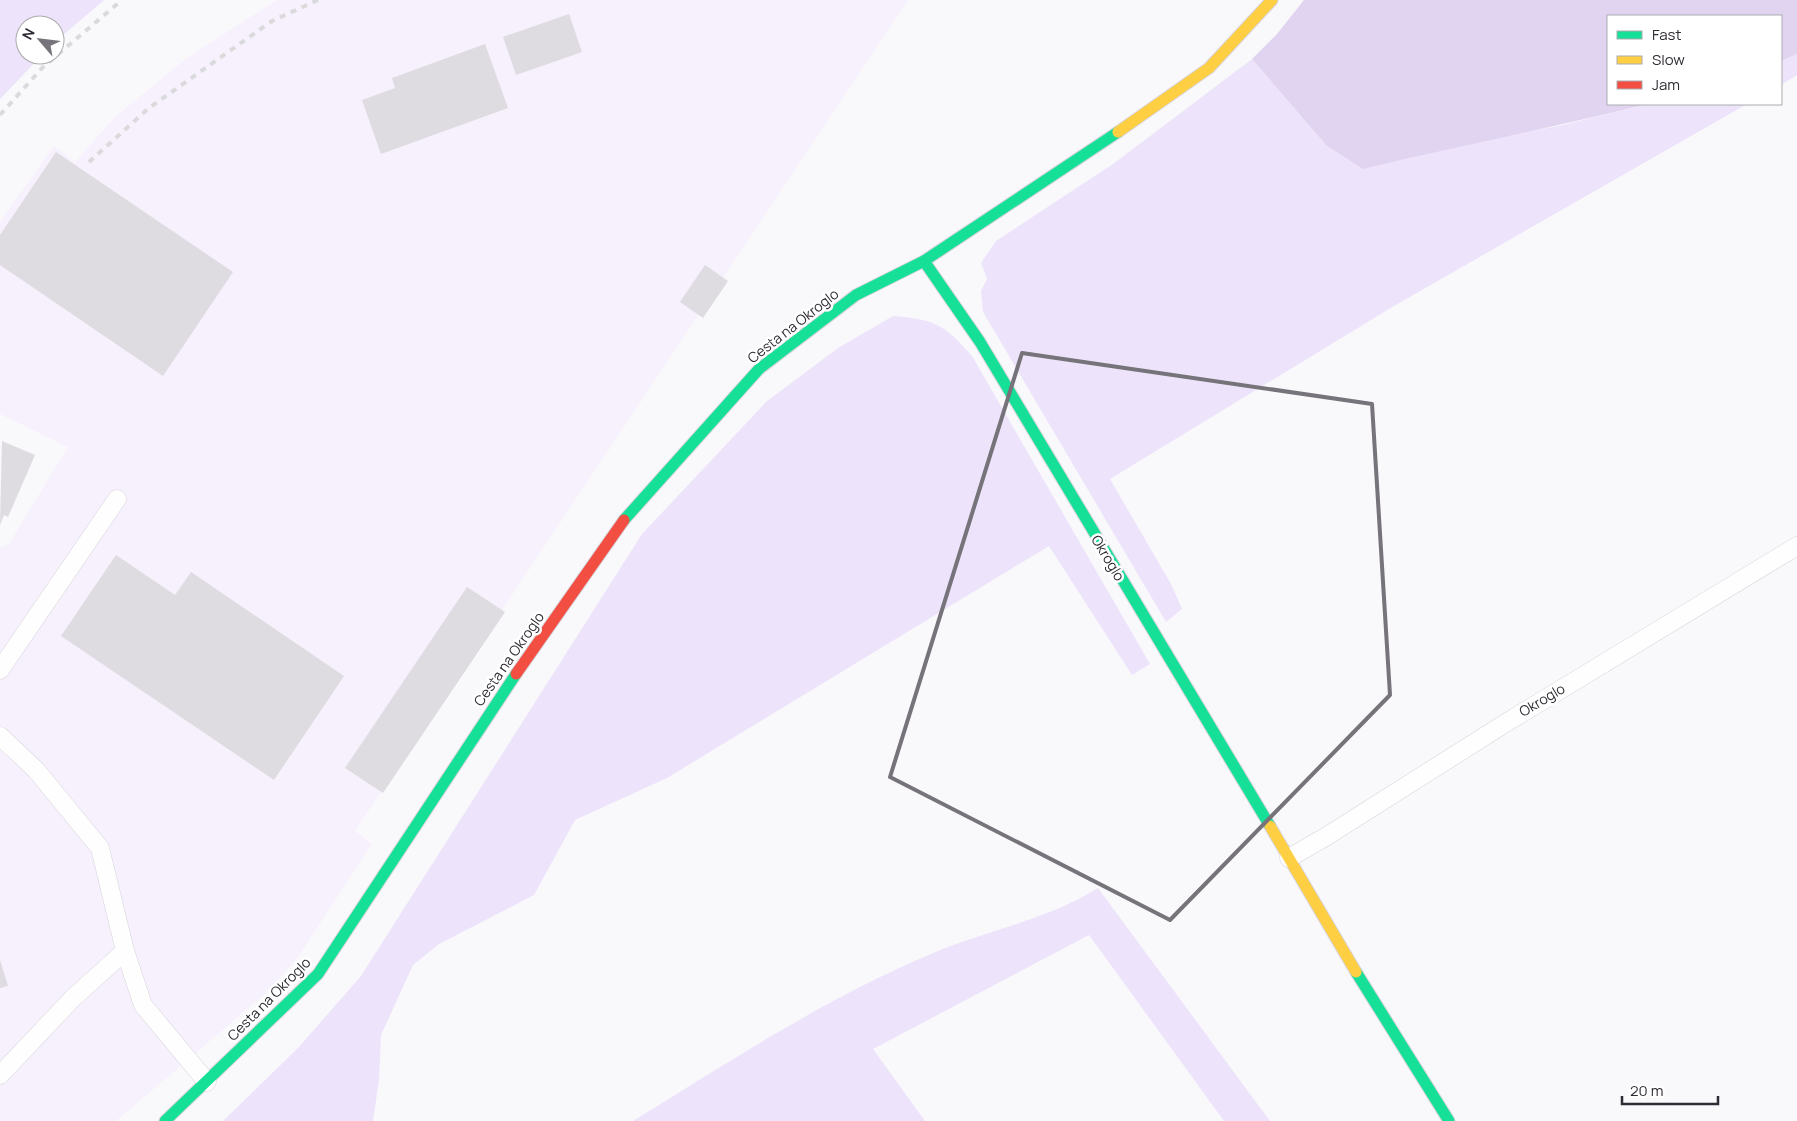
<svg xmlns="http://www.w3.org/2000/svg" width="1797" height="1121" font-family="Manrope,sans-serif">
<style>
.built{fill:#f6f1fd}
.green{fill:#ede4fb}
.forest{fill:#e0d4f0}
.building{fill:#dedbe1}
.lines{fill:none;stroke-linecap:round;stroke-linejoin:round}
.lane-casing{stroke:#d7d4db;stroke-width:19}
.fast-casing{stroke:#d7d4db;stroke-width:13}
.slow-casing{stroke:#d7d4db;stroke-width:13}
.jam-casing{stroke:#d7d4db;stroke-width:13}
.lane{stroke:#fefefe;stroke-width:18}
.fast{stroke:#16e098;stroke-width:11}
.slow{stroke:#ffcf43;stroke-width:11}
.jam{stroke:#f24e42;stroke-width:11}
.rail{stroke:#dadadc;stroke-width:4;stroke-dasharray:6 6;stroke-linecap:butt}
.marked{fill:none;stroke:#76737a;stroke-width:4;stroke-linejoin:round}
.labels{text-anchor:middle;stroke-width:5;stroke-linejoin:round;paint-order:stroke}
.street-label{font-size:14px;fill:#2f2b34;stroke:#fff}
</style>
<rect width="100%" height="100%" fill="#f9f8fb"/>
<polygon class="built" points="277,0 908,0 355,831 372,844 298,957 267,992 116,1121 0,1121 0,548 9,544 68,447 0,414 0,222 54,146 75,162 115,117 187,58"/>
<g class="green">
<polygon points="0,0 104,0 55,42 55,25 25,25 25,55 42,55 0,99"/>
<polygon points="1797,54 1797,75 1781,85 1781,61"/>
<polygon points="1252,59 1326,145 1476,142 1563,125 1647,104 1747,104 1394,306 1110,479 1171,584 1182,609 1166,622 983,312 981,291 987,279 981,263 996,241 1113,164"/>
<path d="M 893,316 C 934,319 945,325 972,356 L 1150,664 L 1132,675 L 1049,546 L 667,778 L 575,820 L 534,895 L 439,944 L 413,965 L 381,1035 L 379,1080 L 373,1121 L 223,1121 L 298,1048 L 361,976 L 642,534 L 767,401 L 838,348 Z"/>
<path d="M 1098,888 L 1270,1121 L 1224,1121 L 1089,935 L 873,1049 L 925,1121 L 633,1121 C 730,1061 828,997 933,953 C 988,930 1047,920 1098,888 Z"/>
</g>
<path class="forest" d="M 1304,0 L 1797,0 L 1797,54 L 1781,61 L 1781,16 L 1608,16 L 1608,104 L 1647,104 C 1553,128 1457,146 1363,169 L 1326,145 L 1252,59 L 1277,34 Z"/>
<g class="building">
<polygon points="569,14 582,52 516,75 503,37"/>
<polygon points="485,44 508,108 381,154 362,100 395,88 392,78"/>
<polygon points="56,152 233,272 163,376 0,265 0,235"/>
<polygon points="705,265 728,281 703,318 680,302"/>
<polygon points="2,441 35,455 8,517 4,515 0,525"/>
<polygon points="116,555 175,595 191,572 344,676 274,780 61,636"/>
<polygon points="467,587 505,612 383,793 345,768"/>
<polygon points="0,960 8,986 0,988"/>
</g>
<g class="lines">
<g class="lane-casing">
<g id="lane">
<polyline points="0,670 117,499"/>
<polyline points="0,736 36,770 100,848 125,951 143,1005 207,1082"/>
<polyline points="1289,858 1327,836 1504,724 1797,546"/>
<polyline points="0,1075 73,998 125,951"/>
</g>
</g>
<g class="fast-casing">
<g id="fast">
<polyline points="924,261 980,342 1270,826"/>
<polyline points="624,520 759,369 856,295 924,261 1118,132"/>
<polyline points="1356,972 1449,1121"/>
<polyline points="165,1121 318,974 516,674"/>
</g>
</g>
<g class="slow-casing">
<g id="slow">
<polyline points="1118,132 1209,68 1272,0"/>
<polyline points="1270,826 1356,972"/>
</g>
</g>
<g class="jam-casing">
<polyline id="jam" points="516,674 624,520"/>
</g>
<use href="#lane" class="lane"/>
<use href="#fast" class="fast"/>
<use href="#slow" class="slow"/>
<use href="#jam" class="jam"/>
<g class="rail">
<polyline points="0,115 43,67 122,0"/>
<polyline points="89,162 149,108 272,21 318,0"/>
</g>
</g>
<path class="marked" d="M 1022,353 L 1372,404 L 1390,695 L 1170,920 L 890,777 Z"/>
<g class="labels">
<g class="street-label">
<text transform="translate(793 326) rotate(-38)" y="5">Cesta na Okroglo</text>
<text transform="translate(1108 558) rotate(59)" y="5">Okroglo</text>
<text transform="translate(509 659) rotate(-55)" y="5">Cesta na Okroglo</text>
<text transform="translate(1542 700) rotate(-31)" y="5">Okroglo</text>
<text transform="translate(269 999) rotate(-45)" y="5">Cesta na Okroglo</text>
</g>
</g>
<rect x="1607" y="15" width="175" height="90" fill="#ffffff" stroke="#acaaae"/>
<rect x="1617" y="31" width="25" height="8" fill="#16e098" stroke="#acaaae"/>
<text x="1652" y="40" font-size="15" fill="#2f2b34">Fast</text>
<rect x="1617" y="56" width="25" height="8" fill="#ffcf43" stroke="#acaaae"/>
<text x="1652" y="65" font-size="15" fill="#2f2b34">Slow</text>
<rect x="1617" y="81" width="25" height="8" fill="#f24e42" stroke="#acaaae"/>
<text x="1652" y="90" font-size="15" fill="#2f2b34">Jam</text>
<g transform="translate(40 40) rotate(298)"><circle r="24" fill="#ffffff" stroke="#acaaae"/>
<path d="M0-4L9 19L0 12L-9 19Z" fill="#76737a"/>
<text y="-8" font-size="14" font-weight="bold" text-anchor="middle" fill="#2f2b34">N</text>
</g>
<path d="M1622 1096v8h96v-8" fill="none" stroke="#2f2b34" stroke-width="2.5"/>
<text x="1630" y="1096" font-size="15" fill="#2f2b34" stroke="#ffffff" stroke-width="4" paint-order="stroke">20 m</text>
</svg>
